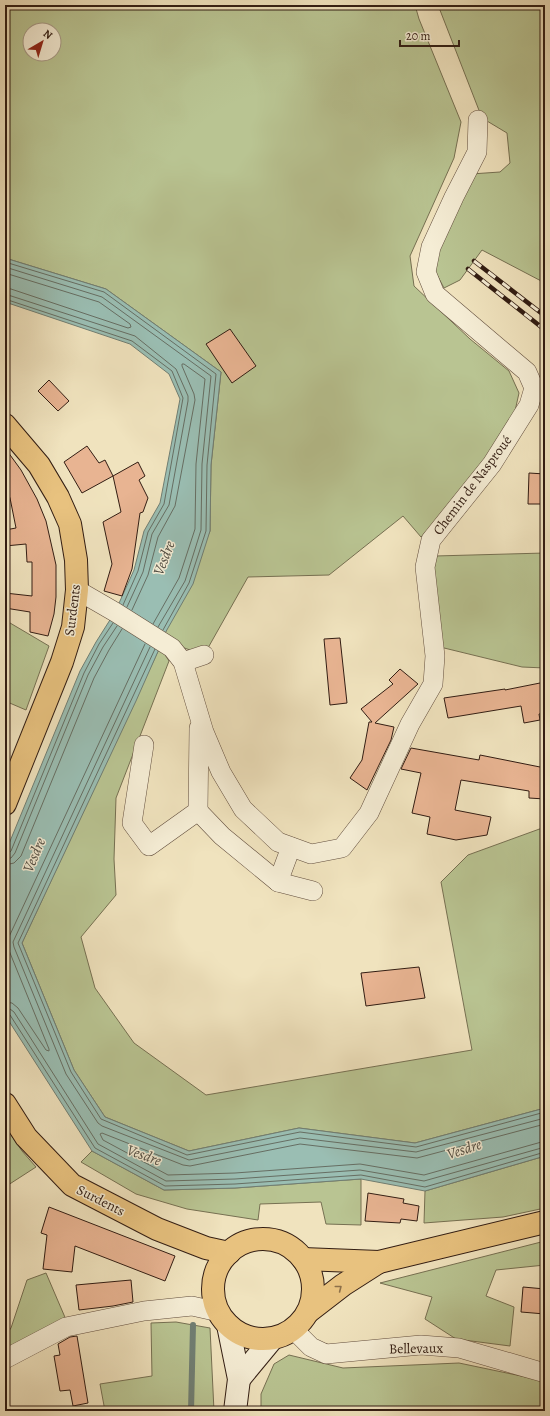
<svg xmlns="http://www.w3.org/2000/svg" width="550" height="1416" font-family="Alegreya,serif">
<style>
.green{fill:#b9c492;stroke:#767052;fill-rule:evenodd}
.water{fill:#9abeb3;stroke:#707e73}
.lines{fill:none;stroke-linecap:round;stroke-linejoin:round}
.shore{stroke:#666e63;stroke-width:1}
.stream{stroke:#707e73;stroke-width:6}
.building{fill:#e8b492;stroke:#321d13}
.minor-casing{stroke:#624e3e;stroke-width:20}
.secondary-casing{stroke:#321d13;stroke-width:24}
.primary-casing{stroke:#321d13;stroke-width:24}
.minor{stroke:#f5edd5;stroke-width:19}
.secondary{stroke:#f5edd5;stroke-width:22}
.primary{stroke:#e8c27f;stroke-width:22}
.rail-casing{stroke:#321d13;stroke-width:4.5}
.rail{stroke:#f5edd5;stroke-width:3;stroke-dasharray:9;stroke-linecap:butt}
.oneway{stroke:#8d7049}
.labels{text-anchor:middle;stroke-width:3;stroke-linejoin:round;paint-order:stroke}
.street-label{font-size:14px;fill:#321d13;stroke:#f5edd5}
.water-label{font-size:15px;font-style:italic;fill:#514d43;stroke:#f5edd5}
</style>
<rect width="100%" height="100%" fill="#f0e3be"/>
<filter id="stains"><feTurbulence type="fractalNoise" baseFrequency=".005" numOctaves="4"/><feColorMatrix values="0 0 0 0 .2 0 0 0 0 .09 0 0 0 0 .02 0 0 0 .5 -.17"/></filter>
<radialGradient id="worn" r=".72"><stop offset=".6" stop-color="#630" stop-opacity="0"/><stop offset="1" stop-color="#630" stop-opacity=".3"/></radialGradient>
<g class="green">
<path d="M 5,5 L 415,5 L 419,19 L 461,122 L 454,158 L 410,256 L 414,286 L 470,339 L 509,371 L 519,393 L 513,420 L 465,488 L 421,537 L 403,516 L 329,575 L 248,577 L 204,655 L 162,640 L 210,531 L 211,465 L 221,372 L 106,289 L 5,258 ZM 30,30 L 54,30 L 54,54 L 30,54 Z"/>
<polygon points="438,5 545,5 545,283 482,250 460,280 444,288 434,269 435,250 471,174 500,172 510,163 507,133 482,118"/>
<polygon points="545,553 545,668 522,667 440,647 433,600 435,556"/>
<polygon points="5,620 49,646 26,710 5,701"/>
<polygon points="160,647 169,661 116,798 114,859 116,895 81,937 95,988 134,1043 206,1095 472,1050 441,882 468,855 545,827 545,1108 415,1143 299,1128 189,1151 105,1117 74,1070 22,943"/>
<polygon points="5,1126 22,1151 36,1167 5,1187"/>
<polygon points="92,1151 164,1190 235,1188 361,1179 361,1225 326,1224 321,1202 260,1204 258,1220 187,1209 136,1194 81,1162"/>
<polygon points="545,1156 545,1208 503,1217 424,1223 425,1191"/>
<polygon points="545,1241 545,1265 496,1270 486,1296 514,1307 510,1346 456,1339 425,1319 432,1297 380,1283"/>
<polygon points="46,1273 67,1322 5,1355 5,1336 11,1328 27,1280"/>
<polygon points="176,1322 210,1328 214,1411 105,1411 100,1384 152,1376 151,1323"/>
<polygon points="289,1355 343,1368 459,1363 545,1381 545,1411 261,1411 261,1394 274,1364"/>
</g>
<polygon class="water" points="5,258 106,289 221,372 211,465 210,531 193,584 164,635 160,647 136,701 22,943 74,1070 105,1117 189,1151 299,1128 415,1143 545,1108 545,1156 425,1191 361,1179 235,1188 164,1190 92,1151 5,1015 5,857 6,851 80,671 96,642 115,612 134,570 144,531 160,503 180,399 169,374 130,344 5,302"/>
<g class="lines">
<g class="shore">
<polyline points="5,262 104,292 216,374 207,465 206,531 189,583 163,630"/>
<polyline points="5,267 102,297 211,376 202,464 201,530 185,581 158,627"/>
<polyline points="5,273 99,302 130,324 131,327 128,328 11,289 5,288"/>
<polyline points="5,294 135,336 176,369 188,396 188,401 169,505 152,534 143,572 127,607"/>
<polyline points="5,299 132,341 172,371 183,398 164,504 148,532 138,571 123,605"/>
<polyline points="132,610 148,575 158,537 175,506 195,400 194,394 182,366 182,364 184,364 205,379 196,464 195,529 179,578 153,624"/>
<polyline points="150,647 13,942 14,947 66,1074 98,1123 102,1126 189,1160 300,1138 416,1152 545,1118"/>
<polyline points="155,649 18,943 71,1072 101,1119 187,1155 300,1132 416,1147 545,1112"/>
<polyline points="5,854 8,854 11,851 84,673 99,644 113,623"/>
<polyline points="5,859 11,858 15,853 88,675 103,647 117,626"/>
<polyline points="5,865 14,863 21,856 94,678 109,650 122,629"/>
<polyline points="5,1002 12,1003 18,1008 46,1050 49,1051 49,1049 8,948 8,939 145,644"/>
<polyline points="5,1008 10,1009 14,1012 98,1144 166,1181 235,1179 360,1170 424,1181 545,1147"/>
<polyline points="5,1013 10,1015 95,1148 165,1186 235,1184 361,1175 425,1187 545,1152"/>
<polyline points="545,1124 417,1158 300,1144 190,1166 183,1165 102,1133 100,1134 103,1140 168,1175 235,1173 360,1164 424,1175 545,1141"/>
</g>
<polyline class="stream" points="191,1411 193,1325"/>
</g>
<g class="building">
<polygon points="230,329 256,366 232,383 206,344"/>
<polygon points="49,380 69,401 58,411 38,391"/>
<polygon points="87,446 99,463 105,460 113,476 82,493 64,462"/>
<polygon points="5,448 21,470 37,499 46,521 56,565 56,597 54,614 48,636 30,632 30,612 5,608 5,593 32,596 32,562 27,562 26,544 5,546 5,530 16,528 10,498 5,487"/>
<polygon points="138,462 145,476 139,480 148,498 143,512 140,513 132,569 122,596 104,591 112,564 103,522 121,512 113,476"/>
<polygon points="529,473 545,474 545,504 528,504"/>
<polygon points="340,638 347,703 330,705 324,639"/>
<polygon points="400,669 418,684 375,723 394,727 391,740 367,790 350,778 362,760 369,722 372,722 361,709 393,684 389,680"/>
<polygon points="545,682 545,713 539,714 540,720 524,723 521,706 448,718 444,698 505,689 505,690"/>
<polygon points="411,748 479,760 480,755 545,768 545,799 529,798 529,791 461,780 455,810 491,817 487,835 456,840 427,834 430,817 412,813 421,773 401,769"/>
<polygon points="419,967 425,998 366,1006 361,973"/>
<polygon points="368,1193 404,1199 403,1203 419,1206 417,1221 401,1219 400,1223 365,1221"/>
<polygon points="49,1207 175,1256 165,1281 75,1246 72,1272 43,1269 47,1235 41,1233"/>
<polygon points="131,1280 133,1302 113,1306 79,1310 76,1285"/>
<polygon points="523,1287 545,1289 545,1314 521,1312"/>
<polygon points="77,1336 88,1403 73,1406 70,1390 60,1391 54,1356 60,1355 58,1344 70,1337"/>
</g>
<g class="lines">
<g class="minor-casing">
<g id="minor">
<polyline points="77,590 115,612 172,648 183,662 204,732 221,772 243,809 278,842 311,854 342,848 369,813 410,724 433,684 435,656 425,567 431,540 492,464 529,405 534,388 527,372 435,294 426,272 431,247 454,197 477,152 478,120"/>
<polyline points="183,662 204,655"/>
<polyline points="144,745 132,823 149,846 198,811 199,728"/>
<polyline points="198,811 222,836 278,882 313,891"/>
<polyline points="278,882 291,847"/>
<polyline points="293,1329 311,1347 326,1354 421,1345 459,1348 545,1373"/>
<polyline points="5,1359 66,1327 144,1311 192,1306 219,1312"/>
</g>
</g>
<g class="secondary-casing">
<g id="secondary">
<polyline points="228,1325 239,1379 235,1411"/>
<polyline points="239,1379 272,1339"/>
</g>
</g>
<g class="primary-casing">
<g id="primary">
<polyline points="5,425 39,465 58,497 70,524 76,560 77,590 73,627 62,662 5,804"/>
<polyline points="5,1104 26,1137 72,1185 157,1229 206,1248 229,1253"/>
<circle cx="263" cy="1289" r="50"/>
<polyline points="303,1259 379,1262 545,1222"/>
<polyline points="308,1312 343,1285 379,1262"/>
</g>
</g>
<use href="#minor" class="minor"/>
<use href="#secondary" class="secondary"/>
<use href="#primary" class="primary"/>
<g class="rail-casing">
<g id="rail">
<polyline points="474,261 545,316"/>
<polyline points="468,269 545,330"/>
</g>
</g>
<use href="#rail" class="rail"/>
</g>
<defs><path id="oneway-chevron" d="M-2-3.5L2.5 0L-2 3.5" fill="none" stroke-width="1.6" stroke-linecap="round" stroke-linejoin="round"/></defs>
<use class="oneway" href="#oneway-chevron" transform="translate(339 1288) rotate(-38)"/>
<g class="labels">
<g class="street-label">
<text transform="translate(472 485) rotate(-53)" y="5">Chemin de Nasproué</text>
<text transform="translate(72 610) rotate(-83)" y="5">Surdents</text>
<text transform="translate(101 1200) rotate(27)" y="5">Surdents</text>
<text transform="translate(416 1348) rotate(-1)" y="5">Bellevaux</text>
</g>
<g class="water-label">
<text transform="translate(164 558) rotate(-69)" y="5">Vesdre</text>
<text transform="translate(34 855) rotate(-67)" y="5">Vesdre</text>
<text transform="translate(464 1149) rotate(-18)" y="5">Vesdre</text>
<text transform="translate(144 1155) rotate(20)" y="5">Vesdre</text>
</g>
</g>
<rect width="550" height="1416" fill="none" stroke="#f0e3be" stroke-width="20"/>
<rect x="6" y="6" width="538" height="1404" fill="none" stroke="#321d13" stroke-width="2"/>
<rect x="10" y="10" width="530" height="1396" fill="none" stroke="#321d13"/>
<g transform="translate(42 42) rotate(38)"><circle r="19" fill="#f5edd5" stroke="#a79a87"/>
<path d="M0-3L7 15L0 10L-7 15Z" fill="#8f2418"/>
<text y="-6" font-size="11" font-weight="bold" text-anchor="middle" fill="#321d13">N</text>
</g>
<path d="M400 40v6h59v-6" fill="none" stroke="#321d13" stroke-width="2"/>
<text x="406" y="40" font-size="12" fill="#321d13" stroke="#f5edd5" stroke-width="3" paint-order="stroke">20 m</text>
<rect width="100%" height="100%" filter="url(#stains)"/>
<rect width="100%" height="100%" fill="url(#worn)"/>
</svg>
